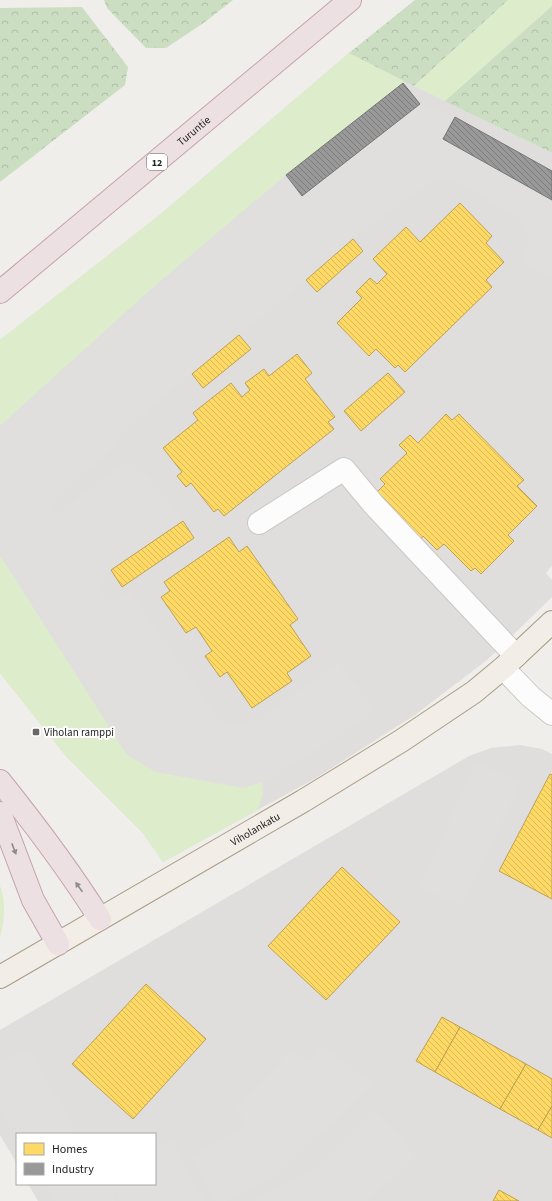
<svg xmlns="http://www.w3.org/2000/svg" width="552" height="1201" font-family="'Source Sans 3',sans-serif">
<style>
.residential{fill:#dfdedc}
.grass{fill:#ddeccb}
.forest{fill:url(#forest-crowns)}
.parking{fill:#e0dfde}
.homes{fill:url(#homes-back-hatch);stroke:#bda252}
.industry{fill:url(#industry-back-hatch);stroke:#757575}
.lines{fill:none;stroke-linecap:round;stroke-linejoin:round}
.minor-casing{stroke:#c9c8c7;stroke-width:24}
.major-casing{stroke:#a79c86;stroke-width:24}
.highway-casing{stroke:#c5a2ac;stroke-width:24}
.minor{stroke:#fdfcfc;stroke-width:22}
.major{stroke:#f3ede7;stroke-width:22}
.highway{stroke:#ece0e2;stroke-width:22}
.oneway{fill:#918a8c}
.poi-dot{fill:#6a6968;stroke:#fff;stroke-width:1.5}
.labels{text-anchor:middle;stroke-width:4;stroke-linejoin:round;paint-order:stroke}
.shield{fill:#fff;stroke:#646464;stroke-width:1}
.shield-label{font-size:10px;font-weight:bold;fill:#222}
.street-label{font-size:11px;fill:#222;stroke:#fff}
.poi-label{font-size:11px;fill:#222;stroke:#fff;text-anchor:start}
</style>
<defs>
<pattern id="forest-crowns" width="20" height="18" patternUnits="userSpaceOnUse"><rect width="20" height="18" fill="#cbdec1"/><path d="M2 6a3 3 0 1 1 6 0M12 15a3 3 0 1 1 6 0" fill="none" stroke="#aebea6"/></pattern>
<pattern id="homes-back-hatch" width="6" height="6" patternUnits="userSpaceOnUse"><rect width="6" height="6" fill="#ffd966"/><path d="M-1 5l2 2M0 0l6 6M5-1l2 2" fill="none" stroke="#daba58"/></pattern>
<pattern id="industry-back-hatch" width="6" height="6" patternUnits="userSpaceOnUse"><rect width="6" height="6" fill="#999"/><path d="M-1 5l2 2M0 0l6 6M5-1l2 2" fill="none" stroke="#7c7c7c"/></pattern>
</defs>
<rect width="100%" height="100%" fill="#f0eeeb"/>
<g class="residential">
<polygon points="349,53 552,153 552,566 546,573 552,580 552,597 487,660 415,715 316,778 163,862 143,833 65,755 0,673 0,340 157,217"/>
<polygon points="520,745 542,749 552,754 552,1201 38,1201 28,1184 155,1184 155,1134 17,1134 17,1164 0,1135 0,1030 469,756 491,748"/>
</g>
<g class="grass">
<polygon points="508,0 552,0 552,6 445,101 414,86"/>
<polygon points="349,53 403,80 403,83 286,175 157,284 0,426 0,340 157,217"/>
<polygon points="0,555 69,663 243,788 262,782 263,793 258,810 163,862 143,833 65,755 0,673"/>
<path d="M 0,885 C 6,904 5,918 0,938 Z"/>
</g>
<g class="forest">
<polygon points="104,0 233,0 205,22 166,48 146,48 107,8"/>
<polygon points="415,0 508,0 414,86 349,53"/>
<polygon points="552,6 552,153 445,101"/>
<polygon points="82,7 128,67 125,85 0,182 0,8"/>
</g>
<g class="parking">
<polygon points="420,104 455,117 443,139 552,200 552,280 521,262 526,253 527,236 523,224 512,214 459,183 448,181 434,181 405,201 353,239 306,280 159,400 123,433 108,453 63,491 50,507 52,512 58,513 126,461 148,476 183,521 111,570 98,585 111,604 130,592 220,721 237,724 260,719 338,662 376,710 333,740 267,780 243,788 156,772 127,755 0,555 0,426 157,284 286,175 302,196"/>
<polygon points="477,763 520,783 461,906 419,886"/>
<polygon points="321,1045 373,1084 275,1176 226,1201 216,1201 191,1158 248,1124 235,1108 293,1049 307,1063"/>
<polygon points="28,1048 79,1134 17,1134 17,1138 0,1109 0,1064"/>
<polygon points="375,1110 417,1155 369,1201 254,1201 317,1166"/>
<polygon points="172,1139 205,1201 120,1201 111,1184 155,1184 155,1149"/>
<polygon points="44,1184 108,1184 117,1199 114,1201 55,1201"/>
</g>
<g class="homes">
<polygon points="460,203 492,236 486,243 504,262 486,280 492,287 405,372 398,365 395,368 376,349 369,356 337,323 362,298 356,292 370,278 377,284 387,274 373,259 406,227 420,242"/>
<polygon points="353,239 363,251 317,292 306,280"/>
<polygon points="239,335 251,349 203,388 192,374"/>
<polygon points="297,354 312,373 305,379 335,417 328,422 334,429 224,516 218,509 214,512 191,483 186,487 177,476 182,472 163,448 198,420 193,413 231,383 242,397 250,390 245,383 264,369 269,376"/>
<polygon points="388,373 405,392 361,431 344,411"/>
<polygon points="446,414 452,420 459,414 524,480 517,486 537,506 508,535 514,541 481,574 475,568 471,571 444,544 437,550 423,536 420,540 375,494 385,484 380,479 407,453 399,445 410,435 418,443"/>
<polygon points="183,521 194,538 122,587 111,570"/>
<polygon points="229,537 239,552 247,546 298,619 290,625 311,656 287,673 292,681 252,708 227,672 220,677 205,656 212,651 196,627 186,633 161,597 170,591 164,582"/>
<polygon points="550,774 552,775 552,899 499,871"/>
<polygon points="342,867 400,922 326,1000 268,946"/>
<polygon points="146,984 206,1039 133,1119 72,1064"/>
<polygon points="442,1017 460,1027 435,1072 416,1061"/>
<polygon points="460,1027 526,1064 500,1109 435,1072"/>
<polygon points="526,1064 552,1079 552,1106 538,1130 500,1109"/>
<polygon points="552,1106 552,1138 538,1130"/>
<polygon points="499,1190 519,1201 493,1201"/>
</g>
<g class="industry">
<polygon points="403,83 420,104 302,196 286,175"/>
<polygon points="455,117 552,171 552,200 443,139"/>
</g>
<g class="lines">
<g class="minor-casing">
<g id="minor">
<polyline points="259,523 344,469 374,505 516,656"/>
<polyline points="503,668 531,697 552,714"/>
</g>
</g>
<g class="major-casing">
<g id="major">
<path id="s1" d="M 0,977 L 303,801 L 401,741 L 474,692 L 503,668 L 552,622"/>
</g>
</g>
<g class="highway-casing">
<g id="highway">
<path id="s2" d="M 0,292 L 350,0"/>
<path d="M 0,781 C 36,826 70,871 100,919"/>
<polyline points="0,813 33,900 58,944"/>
</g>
</g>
<use href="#minor" class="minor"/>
<use href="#major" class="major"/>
<use href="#highway" class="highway"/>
</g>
<defs><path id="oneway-solid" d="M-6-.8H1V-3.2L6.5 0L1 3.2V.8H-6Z"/></defs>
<g class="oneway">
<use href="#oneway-solid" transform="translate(14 849) rotate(69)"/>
<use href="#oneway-solid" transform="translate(79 887) rotate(-125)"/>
</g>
<rect class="poi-dot" x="32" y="728" width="8" height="8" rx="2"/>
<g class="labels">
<rect class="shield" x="147" y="154" width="20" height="16" rx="3"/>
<g class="shield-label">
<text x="157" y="166">12</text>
</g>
<g class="street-label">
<text dy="4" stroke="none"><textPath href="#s2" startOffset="252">Turuntie</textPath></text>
<text dy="4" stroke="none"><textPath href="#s1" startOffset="295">Viholankatu</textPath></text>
</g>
<g class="poi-label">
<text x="44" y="736">Viholan ramppi</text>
</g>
</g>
<rect x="16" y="1133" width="140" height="52" fill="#ffffff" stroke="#a7a7a7"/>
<rect x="24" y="1143" width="20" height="12" fill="#ffd966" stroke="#a7a7a7"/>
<text x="52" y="1153" font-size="12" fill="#222222">Homes</text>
<rect x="24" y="1163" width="20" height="12" fill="#999999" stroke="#a7a7a7"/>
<text x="52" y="1173" font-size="12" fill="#222222">Industry</text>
</svg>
